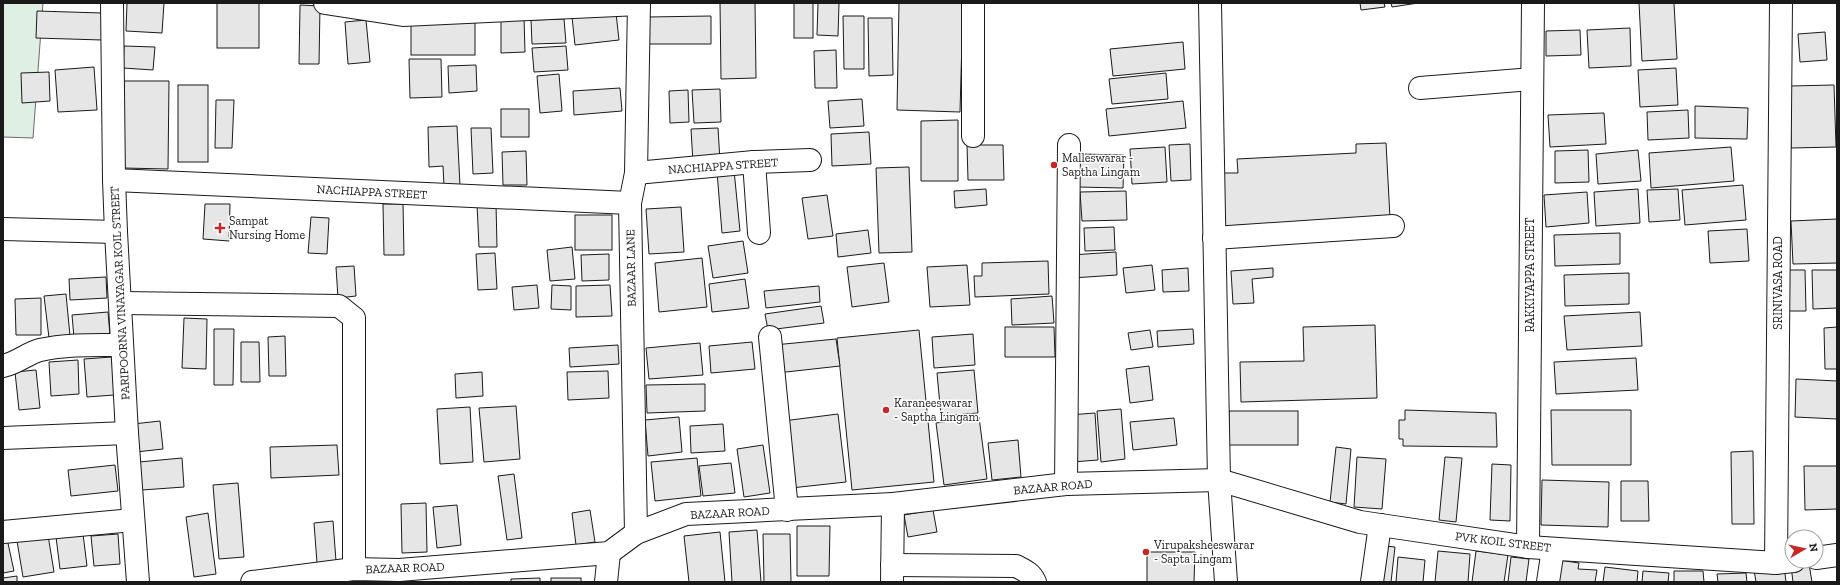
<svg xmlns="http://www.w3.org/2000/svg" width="1840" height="585" font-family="'Zilla Slab',serif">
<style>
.green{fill:#e0efe3;stroke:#6a6a6a}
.building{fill:#e6e6e6;stroke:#1a1a1a}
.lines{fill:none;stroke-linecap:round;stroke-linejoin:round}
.minor-casing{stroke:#1a1a1a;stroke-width:24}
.minor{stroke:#fff;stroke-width:22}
.poi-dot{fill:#c62828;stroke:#fff;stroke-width:1.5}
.labels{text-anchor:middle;stroke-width:3;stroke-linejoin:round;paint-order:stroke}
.poi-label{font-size:12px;fill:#1a1a1a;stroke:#fff;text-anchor:start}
.street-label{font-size:12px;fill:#1a1a1a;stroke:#fff}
</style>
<rect width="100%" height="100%" fill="#fff"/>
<polygon class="green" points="3,3 43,3 33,138 3,137"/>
<g class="building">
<polygon points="127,3 164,3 162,33 126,31"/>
<rect x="217" y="3" width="42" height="45"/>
<polygon points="720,3 755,3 756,78 721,79"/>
<rect x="794" y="3" width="19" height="35"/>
<polygon points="818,3 839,3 838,36 817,35"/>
<polygon points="899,3 963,3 960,112 897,110"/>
<polygon points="1360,3 1384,3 1385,7 1361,10"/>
<polygon points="1391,3 1418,3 1392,7"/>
<polygon points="1639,3 1674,3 1677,59 1642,61"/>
<polygon points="300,5 320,6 319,64 299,64"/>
<polygon points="37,11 102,13 102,40 36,38"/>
<polygon points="616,13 619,40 575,45 572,17"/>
<polygon points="711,16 711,44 648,44 648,17"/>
<polygon points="843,16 864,16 864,69 844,69"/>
<polygon points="501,17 524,17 525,52 501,53"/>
<polygon points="868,18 892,18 893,75 869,76"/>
<polygon points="564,19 566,43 532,44 531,20"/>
<polygon points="366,20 370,62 348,64 345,22"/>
<rect x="411" y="21" width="64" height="34"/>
<polygon points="1630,28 1631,66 1589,68 1587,30"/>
<polygon points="1580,30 1581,55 1546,56 1546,31"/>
<polygon points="1825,32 1827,60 1800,62 1798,34"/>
<polygon points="1183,42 1185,69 1113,76 1110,49"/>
<polygon points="124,46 155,47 153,70 123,68"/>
<polygon points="566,46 568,70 534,72 532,48"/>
<polygon points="836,50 837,88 815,88 814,51"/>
<polygon points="409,59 441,59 442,97 410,98"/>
<polygon points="476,65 477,91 449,93 448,66"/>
<polygon points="94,67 97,110 58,112 55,70"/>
<polygon points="1676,68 1678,105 1640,107 1638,70"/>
<polygon points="49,72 50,101 22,103 21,73"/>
<polygon points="1166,73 1168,99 1112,104 1109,79"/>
<polygon points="559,74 562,111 540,113 537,76"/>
<polygon points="124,81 169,81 168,169 123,168"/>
<rect x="178" y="85" width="30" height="77"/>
<polygon points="1834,85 1836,147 1791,148 1790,86"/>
<polygon points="620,88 622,111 574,115 573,91"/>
<polygon points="720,89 721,122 694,123 692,90"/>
<polygon points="688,90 689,122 670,123 669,91"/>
<polygon points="862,99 864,126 830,128 828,101"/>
<polygon points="216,100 234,100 232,148 215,148"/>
<polygon points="1183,101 1186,128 1109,136 1106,109"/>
<polygon points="1695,106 1748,108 1747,139 1695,138"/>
<rect x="501" y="109" width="28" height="28"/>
<polygon points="1688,110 1689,138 1648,140 1647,112"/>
<polygon points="1604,113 1606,144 1550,147 1548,115"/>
<polygon points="958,120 958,181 921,181 921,121"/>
<polygon points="457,126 460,186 444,186 443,166 429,167 428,127"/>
<polygon points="471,128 491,128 493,173 473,174"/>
<polygon points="718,128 720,161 693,163 691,129"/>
<polygon points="869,132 871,164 832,166 831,134"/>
<polygon points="1386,143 1390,218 1225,226 1222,173 1238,173 1237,159 1356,153 1356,144"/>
<polygon points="1190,144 1191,180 1171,181 1169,145"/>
<polygon points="967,145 1003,145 1004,180 968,180"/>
<polygon points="1165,147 1167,182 1132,184 1130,149"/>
<polygon points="1731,147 1734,181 1651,188 1649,153"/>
<polygon points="1588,150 1589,182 1555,183 1555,151"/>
<polygon points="1638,150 1641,181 1598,184 1596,154"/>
<polygon points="526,151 527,185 503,185 502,152"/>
<polygon points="1079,154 1124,155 1123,188 1078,187"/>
<polygon points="909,167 912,252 879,253 876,168"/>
<polygon points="734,170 740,231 722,233 717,172"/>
<polygon points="1743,185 1746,220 1685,225 1682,190"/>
<polygon points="986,189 987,205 955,208 954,191"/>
<polygon points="1638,189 1640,223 1596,226 1594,192"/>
<polygon points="1678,189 1680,220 1649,222 1647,190"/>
<polygon points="1126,191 1127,220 1082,221 1080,192"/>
<polygon points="1587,192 1589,223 1546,227 1544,195"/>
<polygon points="827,195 833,236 808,239 802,198"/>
<polygon points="205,204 230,204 229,241 203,239"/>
<polygon points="383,204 403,204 404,255 384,255"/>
<polygon points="477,204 496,204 497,247 479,247"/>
<polygon points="681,207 684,252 649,254 646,209"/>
<rect x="575" y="215" width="37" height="35"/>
<polygon points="311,217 329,218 327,254 308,253"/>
<polygon points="1837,219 1837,263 1793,264 1791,221"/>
<polygon points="1114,227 1115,250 1085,251 1084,228"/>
<polygon points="1747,229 1749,261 1710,263 1708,231"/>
<polygon points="868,230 871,253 838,257 836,234"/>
<polygon points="1620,233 1620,264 1555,266 1554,235"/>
<polygon points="743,241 748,273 713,278 708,246"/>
<polygon points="572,247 575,279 550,281 547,250"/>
<polygon points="1116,252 1117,275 1072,278 1071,255"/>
<polygon points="495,253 497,289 478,290 476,254"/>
<polygon points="609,254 609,280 582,281 581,255"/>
<polygon points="702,258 707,307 659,312 655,263"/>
<polygon points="1048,261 1049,294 975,297 974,276 982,276 982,263"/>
<polygon points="884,263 889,302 852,307 847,267"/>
<polygon points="967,265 970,305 930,307 927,267"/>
<polygon points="1152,265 1155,290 1126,293 1123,268"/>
<polygon points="354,266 356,296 338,298 336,267"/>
<polygon points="1188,268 1189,291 1163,292 1162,270"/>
<polygon points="1273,268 1273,277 1252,279 1254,303 1233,304 1231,271"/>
<polygon points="1784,270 1805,270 1806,311 1785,311"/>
<polygon points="1812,270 1837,270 1837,308 1813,309"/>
<polygon points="1629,273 1629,304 1565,306 1564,275"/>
<polygon points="106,277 107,298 70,300 69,279"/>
<polygon points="745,279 749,308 712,312 709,284"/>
<polygon points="537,285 539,308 514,310 512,287"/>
<polygon points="552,285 571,286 571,310 551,309"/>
<polygon points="610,285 612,316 576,317 576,286"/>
<polygon points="819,286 820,302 766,308 764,291"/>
<polygon points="66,294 70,336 49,338 44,296"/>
<polygon points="1052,296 1054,323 1012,325 1011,299"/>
<polygon points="41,298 41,335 16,335 15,299"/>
<polygon points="821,306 824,323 768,330 765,314"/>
<polygon points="108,312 110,335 74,338 72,315"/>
<polygon points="1640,312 1642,346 1567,350 1564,316"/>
<polygon points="184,318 207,319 206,369 182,368"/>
<polygon points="1375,325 1377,398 1241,402 1240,362 1304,361 1303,327"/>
<polygon points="1005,327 1054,327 1055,357 1005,357"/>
<polygon points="1837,327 1837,369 1825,369 1824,328"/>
<polygon points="214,329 234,329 233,385 214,385"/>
<polygon points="1193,329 1194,344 1158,347 1157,331"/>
<polygon points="919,330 934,482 852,490 837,338"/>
<polygon points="1150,330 1153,347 1131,350 1128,333"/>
<polygon points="973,334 975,365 934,368 932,337"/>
<polygon points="285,336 286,376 269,376 268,337"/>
<polygon points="836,339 840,366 777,373 774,345"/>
<polygon points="241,342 259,342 260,382 241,382"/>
<polygon points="752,342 755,369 711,373 709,346"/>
<polygon points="700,343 703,375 649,379 646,348"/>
<polygon points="618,345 619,364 570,367 569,348"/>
<polygon points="112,357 114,395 87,397 84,359"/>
<polygon points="1636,358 1638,390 1556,394 1554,362"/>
<polygon points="78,360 79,394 51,396 49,362"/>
<polygon points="1149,366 1153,400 1130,403 1126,369"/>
<polygon points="36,370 40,408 19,410 15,372"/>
<polygon points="974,370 978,413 941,416 937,373"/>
<polygon points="608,371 609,398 568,400 567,372"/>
<polygon points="482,372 483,396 456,398 455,374"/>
<polygon points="1796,379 1837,381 1837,419 1795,417"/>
<polygon points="705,384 705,411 647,413 646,385"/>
<polygon points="516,406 520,459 484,462 479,408"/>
<polygon points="470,407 473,462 440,464 437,409"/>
<polygon points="1121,409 1125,459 1101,462 1097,411"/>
<polygon points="1405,410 1496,413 1497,447 1403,446 1403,439 1399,439 1399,420 1405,420"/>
<polygon points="1551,410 1631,410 1631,465 1552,465"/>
<rect x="1229" y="411" width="69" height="34"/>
<polygon points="1095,413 1098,460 1072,462 1069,415"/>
<polygon points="838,414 846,482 791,488 783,421"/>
<polygon points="679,417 682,452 648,456 645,420"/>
<polygon points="979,417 987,479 944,485 936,423"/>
<polygon points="1174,418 1177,445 1133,450 1130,422"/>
<polygon points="160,421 163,449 136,452 133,424"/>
<polygon points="723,424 725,451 691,453 690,426"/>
<polygon points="1018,440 1021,477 992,480 988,443"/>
<polygon points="337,445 339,475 271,478 270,447"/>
<polygon points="763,445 770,493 744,497 737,449"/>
<polygon points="1336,447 1351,449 1346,504 1330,502"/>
<polygon points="1753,451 1754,524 1732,524 1731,452"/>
<polygon points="1357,457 1386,459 1382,509 1354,507"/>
<polygon points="1445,457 1462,458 1456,522 1439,520"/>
<polygon points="182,458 184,487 142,490 139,462"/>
<polygon points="697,458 701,496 655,501 651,462"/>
<polygon points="731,463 735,493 703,496 699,466"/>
<polygon points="1492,464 1511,465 1510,521 1490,520"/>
<polygon points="115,465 118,491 71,496 68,470"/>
<polygon points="1804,466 1837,466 1837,509 1805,510"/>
<polygon points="514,474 522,538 507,540 498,476"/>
<polygon points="1542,480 1609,482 1608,527 1541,525"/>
<polygon points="1621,481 1648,481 1649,521 1621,521"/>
<polygon points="238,483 244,557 219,559 213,485"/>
<polygon points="426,503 427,552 402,553 401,504"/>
<polygon points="457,505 461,545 437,548 433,507"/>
<polygon points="590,510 595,542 576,545 572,513"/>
<polygon points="933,510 937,532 908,537 904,515"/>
<polygon points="208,513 216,574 194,577 186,517"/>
<polygon points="333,521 336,561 317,563 314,523"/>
<polygon points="797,526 830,526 829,576 797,576"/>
<polygon points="757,530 761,582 732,582 729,532"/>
<polygon points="720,532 725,582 689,582 684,536"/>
<polygon points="6,534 14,571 3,573 3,535"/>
<polygon points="83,534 87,566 60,569 56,537"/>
<polygon points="118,534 120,564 94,566 91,536"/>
<polygon points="763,534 790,534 791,582 764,582"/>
<polygon points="48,535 54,572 23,577 17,541"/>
<polygon points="1385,546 1395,547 1391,582 1380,582"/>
<polygon points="1438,551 1470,554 1468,582 1435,582"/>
<polygon points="1476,551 1508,555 1504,582 1472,582"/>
<polygon points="1147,552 1195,552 1194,582 1147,582"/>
<polygon points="1398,557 1425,560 1423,582 1396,582"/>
<polygon points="1511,557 1529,559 1526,582 1508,582"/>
<polygon points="1559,560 1579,563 1578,569 1597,570 1595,582 1557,582"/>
<polygon points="1809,564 1812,582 1793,582 1791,566"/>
<polygon points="1784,565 1786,582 1756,582 1754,570"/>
<polygon points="1605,567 1638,571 1637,582 1603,582"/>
<polygon points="1643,571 1669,573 1668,582 1642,582"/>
<polygon points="1674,571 1703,571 1704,582 1674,582"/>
<polygon points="1746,573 1747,582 1718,582 1717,574"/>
<polygon points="17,576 17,582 3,582 3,578"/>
<polygon points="540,578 540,582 511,582 511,579"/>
<rect x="551" y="578" width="30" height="4"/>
</g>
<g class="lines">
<g class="minor-casing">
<g id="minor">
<polyline points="112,3 114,180 116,232 127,433 138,582"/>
<polyline points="325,3 403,15 639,4"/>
<polyline points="973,3 973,136"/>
<polyline points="1210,3 1219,480 1226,582"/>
<polyline points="1420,88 1532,79"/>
<polyline points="754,162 759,233"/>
<polyline points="636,173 754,162 810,160"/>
<polyline points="114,180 630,203"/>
<polyline points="3,229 116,232"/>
<polyline points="1214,238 1393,226"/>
<polyline points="121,303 339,306 354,318 354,569"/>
<polyline points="770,337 787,510"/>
<path d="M 3,366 C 17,363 28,353 40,350 C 66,344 95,345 122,345"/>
<polyline points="3,438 127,433"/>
<polyline points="1066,484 1069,145"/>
<polyline points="3,532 133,520"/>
<polyline points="636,533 630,203 636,173 639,3"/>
<polyline points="1528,547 1533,3"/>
<polyline points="1816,558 1837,555"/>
<polyline points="1776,563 1781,3"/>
<path d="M 892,565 L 1016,566 C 1024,570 1031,573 1035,582"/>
<polyline points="252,582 354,569 399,570 609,553 636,533 686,514 893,504 1066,484 1219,480 1360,522 1528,547 1776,563 1794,561"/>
<polyline points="606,582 609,553"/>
<polyline points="892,582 893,504"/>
<polyline points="1372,582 1380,525"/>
<polyline points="1548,582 1553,549"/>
</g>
</g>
<use href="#minor" class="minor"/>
</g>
<g class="poi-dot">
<circle cx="1054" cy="165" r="4"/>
<path d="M218 222h4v4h4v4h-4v4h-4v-4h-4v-4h4z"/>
<circle cx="886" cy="410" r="4"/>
<circle cx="1146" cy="552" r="4"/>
</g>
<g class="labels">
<g class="poi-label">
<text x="1062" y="162">Malleswarar -<tspan x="1062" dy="14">Saptha Lingam</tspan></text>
<text x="229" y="225">Sampat<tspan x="229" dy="14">Nursing Home</tspan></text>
<text x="894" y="407">Karaneeswarar<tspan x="894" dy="14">- Saptha Lingam</tspan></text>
<text x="1154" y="549">Virupaksheeswarar<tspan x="1154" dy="14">- Sapta Lingam</tspan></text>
</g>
<g class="street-label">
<text transform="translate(723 166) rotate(-4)" y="4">NACHIAPPA STREET</text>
<text transform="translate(372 192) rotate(3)" y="4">NACHIAPPA STREET</text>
<text transform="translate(631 268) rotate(-91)" y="4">BAZAAR LANE</text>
<text transform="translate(1530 275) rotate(-90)" y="4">RAKKIYAPPA STREET</text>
<text transform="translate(1778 283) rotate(-90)" y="4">SRINIVASA ROAD</text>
<text transform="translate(120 293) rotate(-93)" y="4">PARIPOORNA VINAYAGAR KOIL STREET</text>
<text transform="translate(1053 487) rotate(-5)" y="4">BAZAAR ROAD</text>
<text transform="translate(730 513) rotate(-3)" y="4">BAZAAR ROAD</text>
<text transform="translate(1503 542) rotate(7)" y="4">PVK KOIL STREET</text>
<text transform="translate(405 568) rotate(-2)" y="4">BAZAAR ROAD</text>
</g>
</g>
<rect width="1840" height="585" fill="none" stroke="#1a1a1a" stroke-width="8"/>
<g transform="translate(1804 549) rotate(81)"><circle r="19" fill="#ffffff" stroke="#a3a3a3"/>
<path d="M0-3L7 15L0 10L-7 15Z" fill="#c62828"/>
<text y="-6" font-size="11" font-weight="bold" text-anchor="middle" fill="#1a1a1a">N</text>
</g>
</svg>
